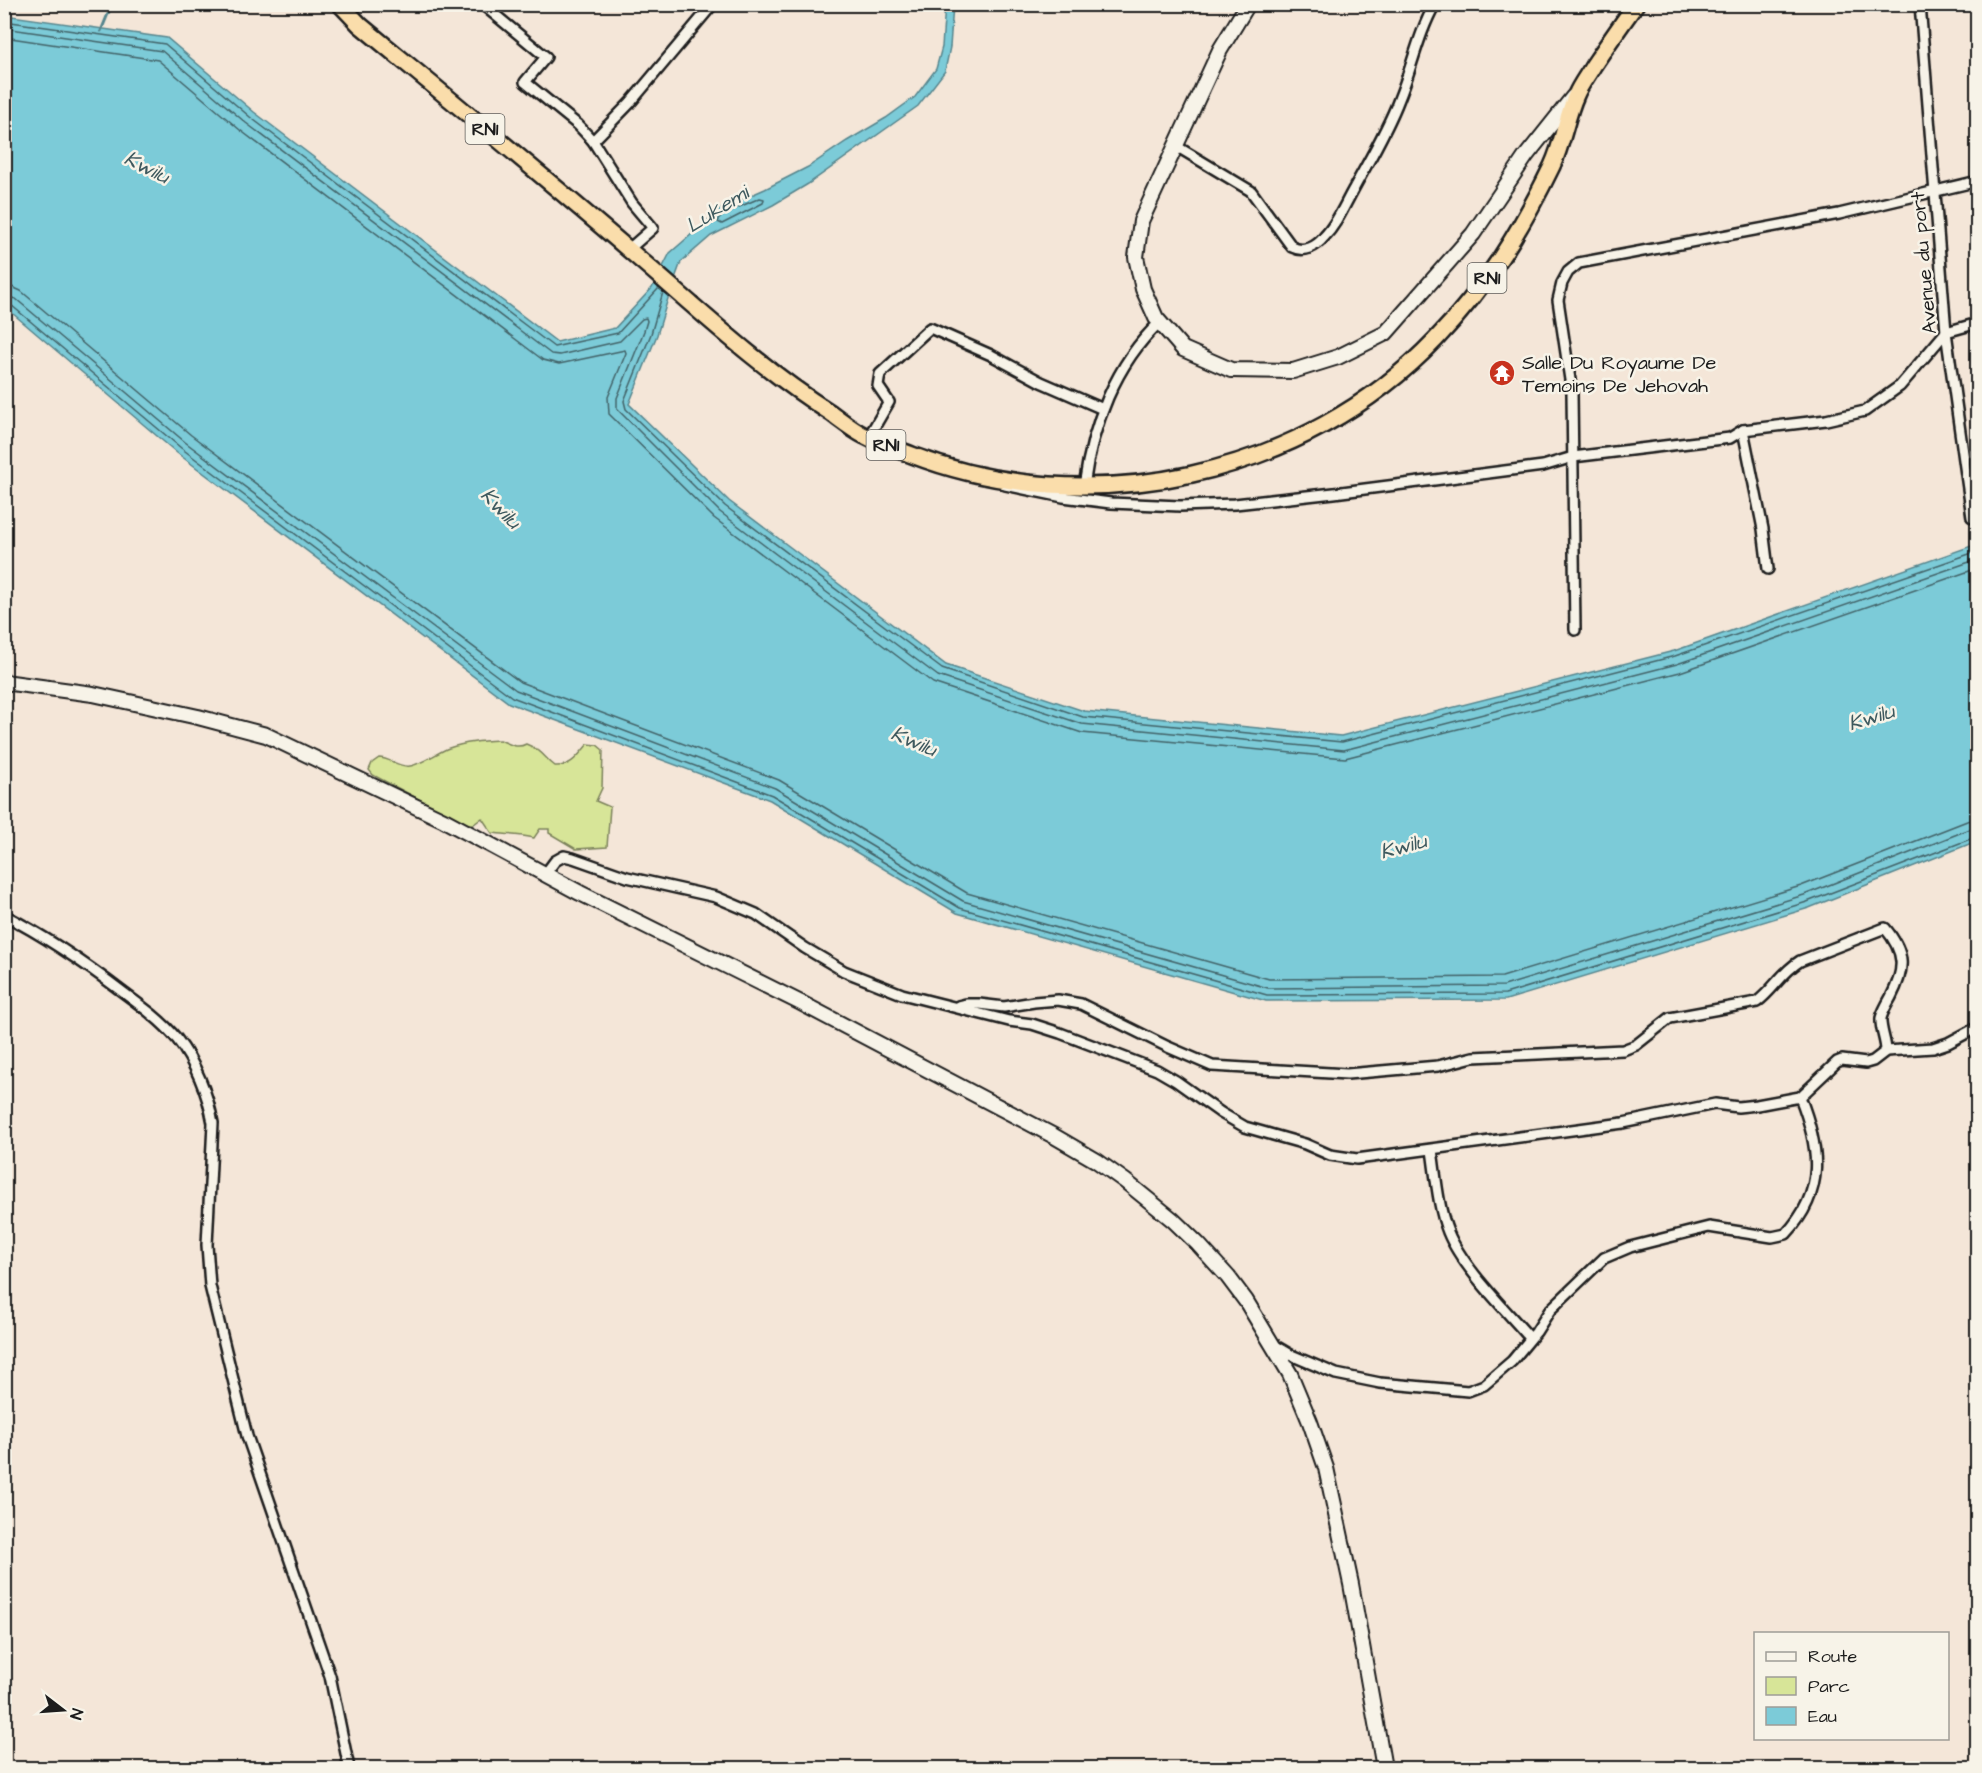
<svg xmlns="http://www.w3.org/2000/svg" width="1982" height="1773" font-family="'Architects Daughter',sans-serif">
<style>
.green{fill:#d7e598;stroke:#7a805a;stroke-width:1.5}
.water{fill:#7ccbd8;stroke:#56858d;stroke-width:1.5}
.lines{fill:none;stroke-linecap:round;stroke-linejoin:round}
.shore{stroke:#426267;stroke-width:1.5}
.stream{stroke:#56858d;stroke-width:3}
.minor-casing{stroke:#1c1c1c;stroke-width:14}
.secondary-casing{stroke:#1c1c1c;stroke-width:18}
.trunk-casing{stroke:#1c1c1c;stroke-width:20}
.minor{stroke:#f7f3e8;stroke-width:9}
.secondary{stroke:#f7f3e8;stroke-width:14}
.trunk{stroke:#faddab;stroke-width:15}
.labels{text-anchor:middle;stroke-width:5;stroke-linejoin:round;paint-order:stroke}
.shield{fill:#f7f3e8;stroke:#5e5c59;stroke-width:1.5}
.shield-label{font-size:18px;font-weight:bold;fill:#1c1c1c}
.street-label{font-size:20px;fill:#1c1c1c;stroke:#f7f3e8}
.poi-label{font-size:20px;fill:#1c1c1c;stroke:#f7f3e8;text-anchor:start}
.water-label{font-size:21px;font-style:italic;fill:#3e595e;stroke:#f7f3e8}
</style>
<rect width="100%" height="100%" fill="#f4e6d8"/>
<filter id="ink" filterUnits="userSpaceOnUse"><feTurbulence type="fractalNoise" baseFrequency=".0167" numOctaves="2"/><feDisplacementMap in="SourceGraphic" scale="12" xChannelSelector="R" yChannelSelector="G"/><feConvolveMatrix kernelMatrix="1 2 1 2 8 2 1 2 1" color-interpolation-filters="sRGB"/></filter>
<g filter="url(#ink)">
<path class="green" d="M 500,740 C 509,744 517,749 526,744 C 544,751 543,757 555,766 C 572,767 578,755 588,744 L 597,745 L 603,750 L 602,788 L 596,801 L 610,807 L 607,847 L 576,849 L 549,833 L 549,829 L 540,829 L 534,838 C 520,834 507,835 492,833 L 482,818 L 474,824 L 466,824 L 373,775 L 369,770 L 372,763 L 379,758 C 390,758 399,768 410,766 C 420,765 438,752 449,748 C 465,742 483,741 500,740 Z"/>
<polygon class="water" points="945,5 953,5 950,47 945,71 918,106 808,184 773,205 711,236 681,262 669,295 657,335 629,404 729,501 946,665 1084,711 1341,736 1674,651 1977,544 1977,841 1809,908 1506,1000 1266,1001 957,913 770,800 509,703 177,453 5,307 5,15 167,38 254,112 557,342 615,328 652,288 670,253 722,208 765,189 808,167 847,141 886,118 915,97 936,69 942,47"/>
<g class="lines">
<g class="shore">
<polyline points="4,21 165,44 250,117 554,347 618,333 659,288"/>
<polyline points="4,28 162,51 246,123 551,354 560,355 620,341 642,319 646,318 647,321 644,331 617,398 617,409 720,512 938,676 1082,724 1344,750 1677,664 1978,559"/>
<polyline points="4,37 158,60 240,130 543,360 559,364 625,350 626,353 608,397 609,414 714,518 933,683 1082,733 1345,758 1680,672 1978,568"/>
<polygon points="760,198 764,199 763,203 722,224 718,222 718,219 725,213"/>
<polyline points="4,287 12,287 21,291 191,435 520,682 779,780 967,893 1269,979 1502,977 1801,886 1967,821 1978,819"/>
<polyline points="663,292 651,334 624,401 626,409 725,506 942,669 1083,717 1342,742 1675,656 1978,551"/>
<polyline points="4,296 16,299 185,442 516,690 775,788 963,901 1268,988 1504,986 1804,895 1970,829 1978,828"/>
<polyline points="4,303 11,305 181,448 512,697 772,795 960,908 1267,995 1505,994 1807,902 1978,836"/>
</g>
<polyline class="stream" points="101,31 112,4"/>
<g class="minor-casing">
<g id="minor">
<polyline points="482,4 546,57 525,82 578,125 593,141 632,203 653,228 629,249"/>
<polyline points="1920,4 1946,332 1972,517"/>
<polyline points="593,141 630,103 713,4"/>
<path d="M 1176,146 L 1251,191 L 1292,247 C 1304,253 1316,247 1324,237 C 1337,224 1344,206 1353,190 C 1369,160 1387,131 1399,99 C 1412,68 1418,34 1435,4"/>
<polyline points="1743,430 1763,529 1768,569"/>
<polyline points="868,438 889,402 878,386 880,374 930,328 991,355 1041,382 1103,409"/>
<polyline points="1005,485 1063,497 1111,503 1180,506 1235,504 1334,493 1543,466 1573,457 1730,438 1743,430 1826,420 1865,411 1900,386 1946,332 1978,323"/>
<path d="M 1084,486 C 1092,426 1115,364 1160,322"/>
<polyline points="1575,630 1572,393 1558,300 1562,283 1568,272 1579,263 1839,214 1978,181"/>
<polyline points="546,873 555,861 564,856 573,858 627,877 716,897 756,914 805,948 844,971 902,994 1009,1021 1032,1024 1060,1033 1157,1070 1176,1081 1221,1113 1245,1127 1305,1144 1330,1155 1357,1159 1623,1123 1715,1104 1738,1107 1757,1105 1800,1097 1837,1062 1842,1060 1866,1063 1873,1061 1886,1051 1933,1048 1948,1043 1978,1027"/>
<path d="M 4,915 C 47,937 86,964 124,993 C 143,1007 162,1021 177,1039 C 195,1062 208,1094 213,1123 L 207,1245 L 210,1286 L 247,1436 L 330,1676 L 349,1768"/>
<path d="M 958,1006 L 966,1004 L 979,1004 L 1004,1007 L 1034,1002 L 1058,1000 L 1081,1004 L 1168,1047 L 1212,1066 L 1347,1074 L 1438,1066 L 1473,1057 L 1623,1050 L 1636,1045 L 1670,1018 L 1757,1002 C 1774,989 1781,973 1800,961 L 1885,928 C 1906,953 1905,970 1891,997 C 1887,1004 1883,1011 1881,1018 C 1880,1029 1886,1040 1886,1051"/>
<path d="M 1432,1150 C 1436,1177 1438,1207 1448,1232 C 1462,1267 1505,1309 1530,1338"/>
<path d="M 1274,1345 L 1291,1355 L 1336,1374 L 1380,1383 L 1468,1391 L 1484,1385 L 1512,1361 L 1536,1332 L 1550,1310 L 1604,1258 L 1630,1247 L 1709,1227 L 1772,1237 L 1786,1234 C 1826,1191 1820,1148 1800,1097"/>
</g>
</g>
<g class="secondary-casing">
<g id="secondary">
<polyline points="1248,4 1220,50 1141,221 1136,257 1143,289 1156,318 1183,349 1231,370 1293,371 1338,357 1386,333 1473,234 1526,156 1573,97"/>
<polyline points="4,682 93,694 198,717 266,735 444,820 580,893 801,1003 1054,1136 1097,1161 1125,1181 1173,1220 1198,1244 1228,1277 1246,1301 1290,1374 1310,1422 1326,1468 1351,1584 1384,1768"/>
</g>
</g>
<g class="trunk-casing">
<path id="trunk" d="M 340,4 L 360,25 C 452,101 545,177 636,256 C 699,310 760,368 831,413 C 842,421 853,430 865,436 C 880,444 897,449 912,455 C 1089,523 1305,477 1436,339 C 1486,287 1521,230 1552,166 C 1563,143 1566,117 1576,95 C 1580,85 1588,75 1593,66 C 1607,45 1621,25 1636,4"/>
</g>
<use href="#minor" class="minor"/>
<use href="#secondary" class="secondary"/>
<use href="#trunk" class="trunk"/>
</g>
</g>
<defs>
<g id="temple-disc" transform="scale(1.35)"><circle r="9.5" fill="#c8321e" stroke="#f7f3e8"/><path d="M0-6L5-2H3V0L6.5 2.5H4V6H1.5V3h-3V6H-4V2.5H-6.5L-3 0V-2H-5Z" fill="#fff"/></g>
</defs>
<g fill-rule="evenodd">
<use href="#temple-disc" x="1502" y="373"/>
</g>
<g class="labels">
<g class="shield">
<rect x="465.5" y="114" width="39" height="30" rx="4.5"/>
<rect x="1467.5" y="263" width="39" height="30" rx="4.5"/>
<rect x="866.5" y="430" width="39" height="30" rx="4.5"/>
</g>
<g class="shield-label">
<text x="485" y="135">RN1</text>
<text x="1487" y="284">RN1</text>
<text x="886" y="451">RN1</text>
</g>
<g class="street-label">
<text transform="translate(1923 263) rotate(-95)" y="7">Avenue du port</text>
</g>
<g class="poi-label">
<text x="1522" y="369">Salle Du Royaume De<tspan x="1522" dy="23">Temoins De Jehovah</tspan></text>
</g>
<g class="water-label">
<text transform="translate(147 167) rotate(27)" y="7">Kwilu</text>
<text transform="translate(717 209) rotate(-32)" y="7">Lukemi</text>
<text transform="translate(501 508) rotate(46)" y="7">Kwilu</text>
<text transform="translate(1871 717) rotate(-17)" y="7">Kwilu</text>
<text transform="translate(914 741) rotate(23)" y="7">Kwilu</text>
<text transform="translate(1403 846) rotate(-15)" y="7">Kwilu</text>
</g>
</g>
<rect width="1982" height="1773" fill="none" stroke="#f7f3e8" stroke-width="24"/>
<rect x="12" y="12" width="1958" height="1749" fill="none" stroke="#1c1c1c" stroke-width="2" filter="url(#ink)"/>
<rect x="1754" y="1632" width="195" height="108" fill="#f7f3e8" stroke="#9f9d96" stroke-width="1.5"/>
<rect x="1766" y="1652" width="30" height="9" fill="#f7f3e8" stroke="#9f9d96" stroke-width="1.5"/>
<text x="1808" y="1662" font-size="18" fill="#1c1c1c">Route</text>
<rect x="1766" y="1677" width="30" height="18" fill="#d7e598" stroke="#9f9d96" stroke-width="1.5"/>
<text x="1808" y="1692" font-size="18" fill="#1c1c1c">Parc</text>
<rect x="1766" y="1707" width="30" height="18" fill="#7ccbd8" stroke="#9f9d96" stroke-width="1.5"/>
<text x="1808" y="1722" font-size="18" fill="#1c1c1c">Eau</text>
<g transform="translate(63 1710) rotate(107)" stroke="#f7f3e8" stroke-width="4.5" paint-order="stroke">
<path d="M0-4.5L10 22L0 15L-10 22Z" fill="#1c1c1c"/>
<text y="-9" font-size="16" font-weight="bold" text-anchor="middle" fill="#1c1c1c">N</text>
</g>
</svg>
